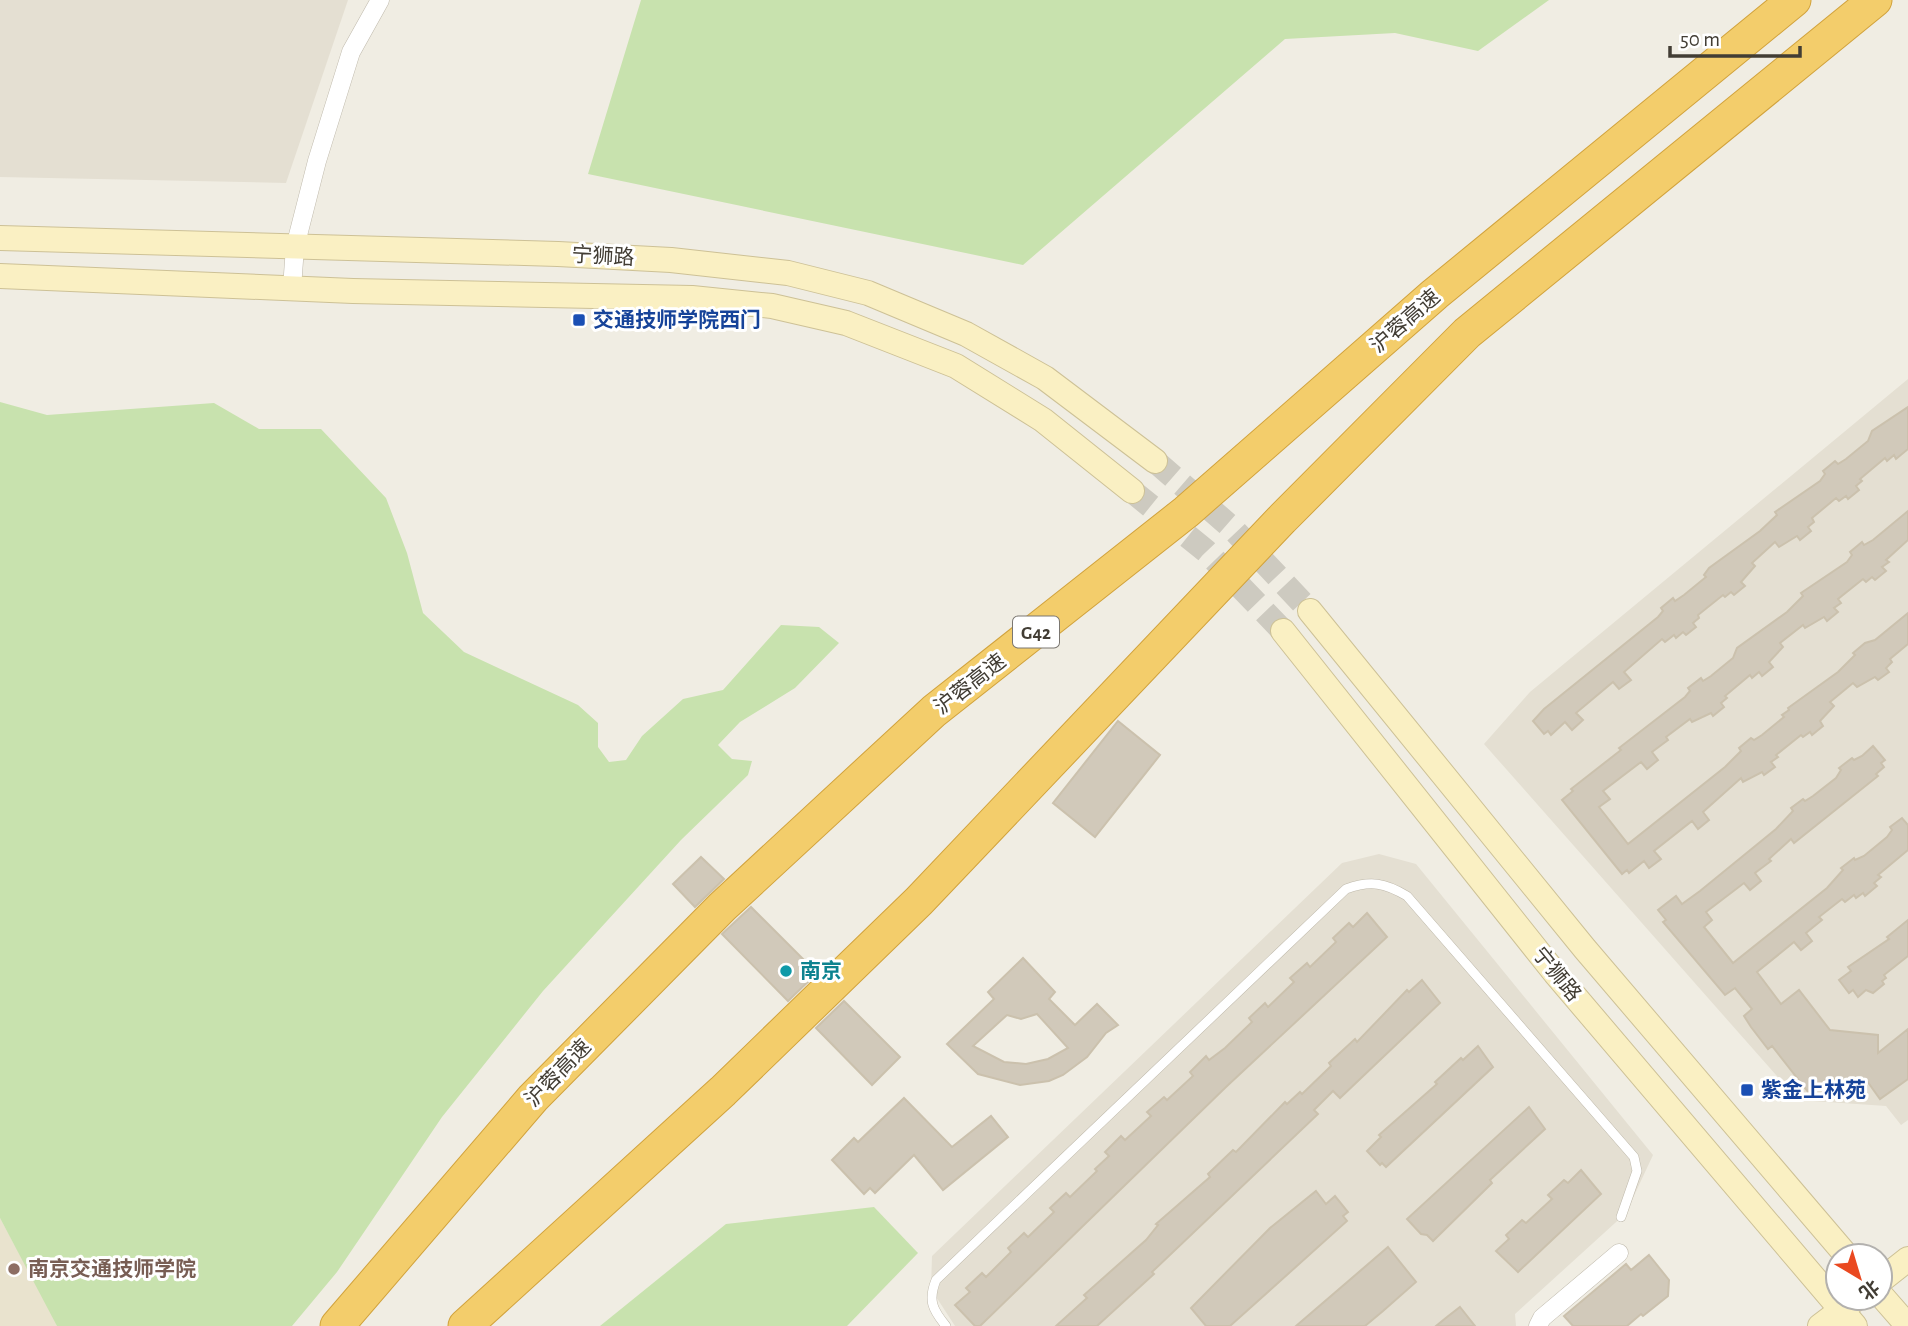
<svg xmlns="http://www.w3.org/2000/svg" width="1908" height="1326" font-family="'Alegreya Sans','Noto Sans SC',sans-serif">
<style>
.residential{fill:#e4dfd2}
.education{fill:#e9e3ce}
.green{fill:#c8e2ae}
.building{fill:#d1c9ba;stroke:#cbc1ad;stroke-width:2;fill-rule:evenodd}
.lines{fill:none;stroke-linecap:round;stroke-linejoin:round}
.secondary-tunnel{stroke:#cdcac0;stroke-width:24;stroke-dasharray:24 12;stroke-linecap:butt}
.lane-casing{stroke:#beb8aa;stroke-width:10}
.street-casing{stroke:#beb8aa;stroke-width:19}
.secondary-casing{stroke:#cdc196;stroke-width:26}
.highway-casing{stroke:#d1a23c;stroke-width:35}
.lane{stroke:#fff;stroke-width:9}
.street{stroke:#fff;stroke-width:18}
.secondary{stroke:#faf0c3;stroke-width:24}
.highway{stroke:#f3cd6b;stroke-width:33}
.transit-dot{fill:#1a4fb4;stroke:#fff;stroke-width:2.5}
.culture-dot{fill:#0f9aa8;stroke:#fff;stroke-width:2.5}
.education-dot{fill:#8d6e63;stroke:#fff;stroke-width:2.5}
.labels{text-anchor:middle;stroke-width:6;stroke-linejoin:round;paint-order:stroke}
.shield{fill:#fff;stroke:#7b7771;stroke-width:2}
.shield-label{font-size:19px;font-weight:bold;fill:#423d34}
.street-label{font-size:21px;fill:#423d34;stroke:#fff}
.transit-label{font-size:21px;font-weight:bold;fill:#164399;stroke:#fff;text-anchor:start}
.culture-label{font-size:21px;font-weight:bold;fill:#0d838f;stroke:#fff;text-anchor:start}
.education-label{font-size:21px;font-weight:bold;fill:#785e54;stroke:#fff;text-anchor:start}
</style>
<rect width="100%" height="100%" fill="#f0ede3"/>
<g class="residential">
<polygon points="0,0 348,0 286,183 0,177"/>
<polygon points="1908,379 1908,1120 1901,1125 1886,1106 1798,1100 1484,744 1530,692"/>
<polygon points="1379,854 1416,864 1653,1155 1626,1213 1515,1314 1516,1326 955,1326 931,1289 932,1256 1342,863"/>
</g>
<polygon class="education" points="0,1218 55,1320 57,1326 0,1326"/>
<g class="green">
<polygon points="641,0 1549,0 1478,51 1395,33 1285,39 1023,265 588,174"/>
<polygon points="0,402 47,415 214,403 259,429 321,429 386,498 407,553 423,613 464,652 578,705 598,723 598,747 609,762 626,760 642,736 683,699 723,690 781,625 819,627 839,643 795,688 740,722 718,745 732,759 752,761 748,775 681,840 543,991 442,1117 337,1272 292,1326 57,1326 0,1218"/>
<polygon points="874,1207 918,1253 847,1326 600,1326 726,1224"/>
</g>
<g class="building">
<polygon points="1908,407 1908,449 1896,459 1894,455 1887,461 1885,458 1860,479 1862,481 1856,486 1859,490 1848,499 1846,496 1839,501 1836,498 1812,518 1814,522 1808,527 1811,531 1800,540 1797,536 1779,547 1775,542 1752,563 1755,566 1741,582 1745,586 1734,595 1731,592 1725,597 1723,595 1698,615 1699,618 1693,623 1696,627 1686,635 1683,632 1676,638 1674,635 1665,642 1662,639 1624,672 1631,680 1619,689 1613,682 1576,713 1583,720 1572,730 1565,722 1551,735 1548,731 1544,734 1533,721 1544,709 1658,617 1663,611 1661,608 1673,598 1675,601 1684,595 1706,577 1704,575 1709,568 1760,531 1777,515 1775,512 1820,481 1825,474 1823,471 1835,461 1838,464 1846,459 1868,441 1872,431"/>
<polygon points="1908,511 1908,540 1886,560 1889,562 1882,567 1886,571 1875,580 1872,577 1866,582 1863,579 1838,599 1841,603 1834,608 1838,612 1827,621 1824,617 1805,628 1803,625 1780,643 1783,647 1769,662 1773,667 1762,676 1759,672 1752,678 1750,675 1725,696 1727,698 1721,703 1724,707 1713,716 1711,713 1692,722 1690,719 1666,737 1668,740 1652,752 1658,760 1647,769 1641,762 1603,791 1610,799 1599,807 1628,844 1725,767 1741,751 1739,748 1751,738 1754,740 1762,735 1784,717 1782,715 1789,710 1788,708 1838,672 1855,655 1853,653 1865,643 1875,640 1908,613 1908,644 1890,659 1892,662 1886,668 1889,672 1878,680 1875,677 1857,687 1853,683 1830,702 1834,706 1820,721 1823,726 1812,735 1810,732 1803,737 1801,735 1776,755 1778,757 1771,762 1775,767 1764,775 1762,772 1743,782 1741,778 1703,812 1709,820 1698,829 1692,821 1654,851 1661,859 1649,868 1644,861 1629,873 1627,870 1622,874 1562,800 1573,791 1571,789 1621,750 1619,748 1685,697 1690,691 1688,688 1701,678 1703,681 1711,676 1733,658 1737,648 1787,612 1803,596 1801,593 1847,562 1852,555 1850,552 1862,542 1864,545 1873,540"/>
<polygon points="1118,721 1160,755 1095,837 1053,803"/>
<polygon points="1873,746 1885,760 1881,763 1884,767 1876,774 1878,776 1794,843 1791,839 1769,859 1771,861 1755,873 1761,881 1750,890 1744,883 1706,912 1712,920 1704,927 1733,963 1827,888 1843,870 1841,868 1854,858 1855,860 1864,856 1887,837 1892,830 1890,827 1902,818 1908,825 1908,850 1878,875 1881,877 1874,883 1877,886 1865,896 1863,893 1856,898 1854,895 1845,902 1842,899 1819,917 1822,920 1806,933 1812,941 1801,950 1794,942 1757,972 1781,1004 1799,990 1830,1030 1878,1035 1878,1053 1908,1029 1908,1079 1880,1099 1867,1081 1828,1078 1809,1093 1772,1046 1768,1049 1751,1027 1744,1016 1752,1009 1735,988 1725,995 1663,922 1666,920 1658,910 1676,896 1682,904 1700,891 1776,829 1793,811 1791,808 1803,799 1805,801 1813,796 1836,778 1841,770 1839,768 1852,758 1854,760 1862,756"/>
<polygon points="701,857 724,879 695,907 673,884"/>
<polygon points="751,907 817,973 788,1001 722,934"/>
<polygon points="1367,913 1387,937 1226,1087 980,1326 975,1326 955,1305 970,1292 966,1288 982,1273 986,1277 1011,1252 1008,1248 1024,1233 1028,1237 1054,1212 1050,1208 1066,1193 1070,1197 1097,1171 1095,1169 1109,1156 1105,1152 1121,1136 1125,1140 1151,1116 1147,1112 1164,1097 1167,1100 1193,1076 1190,1072 1206,1056 1209,1060 1225,1048 1252,1022 1249,1018 1265,1003 1268,1007 1294,982 1290,978 1307,963 1310,967 1336,942 1333,938 1349,923 1353,927"/>
<polygon points="1908,920 1908,956 1884,975 1886,978 1882,981 1884,984 1873,993 1866,990 1858,997 1853,990 1849,993 1839,980 1851,971 1848,967 1889,939 1887,937"/>
<path d="M 1023,958 L 1055,992 L 1049,999 L 1075,1025 L 1097,1004 L 1118,1025 L 1106,1033 L 1087,1057 L 1063,1075 L 1049,1081 L 1020,1085 L 978,1074 L 947,1044 L 994,999 L 988,992 ZM 1037,1014 L 1068,1048 L 1048,1059 L 1026,1064 L 1004,1062 L 973,1046 L 1007,1015 L 1021,1019 Z"/>
<polygon points="1422,980 1440,1003 1340,1098 1333,1091 1314,1110 1318,1114 1152,1272 1154,1274 1097,1326 1056,1326 1087,1298 1084,1295 1146,1240 1158,1225 1156,1224 1210,1177 1208,1174 1233,1150 1236,1152 1285,1102 1287,1104 1300,1092 1302,1094 1331,1066 1329,1063 1355,1039 1357,1042 1407,990 1409,992"/>
<polygon points="844,1001 900,1057 872,1085 816,1028"/>
<polygon points="1478,1046 1493,1067 1386,1167 1382,1163 1380,1165 1367,1151 1381,1137 1379,1135 1437,1084 1435,1082 1461,1058 1463,1060"/>
<polygon points="904,1098 952,1147 991,1116 1008,1137 943,1190 914,1155 875,1193 870,1188 864,1194 832,1160 854,1138 858,1142"/>
<polygon points="1529,1107 1545,1129 1490,1180 1492,1183 1433,1241 1427,1235 1421,1234 1407,1219"/>
<polygon points="1581,1170 1601,1194 1518,1272 1496,1251 1509,1239 1506,1235 1522,1220 1526,1223 1552,1199 1548,1195 1564,1180 1568,1183"/>
<polygon points="1316,1191 1326,1204 1335,1196 1348,1212 1343,1216 1347,1221 1230,1326 1206,1326 1191,1308 1270,1228"/>
<polygon points="1388,1247 1416,1282 1383,1311 1365,1326 1296,1326"/>
<polygon points="1649,1255 1669,1280 1668,1296 1643,1316 1641,1314 1627,1326 1573,1326 1564,1316 1626,1264 1631,1270"/>
<polygon points="1460,1307 1475,1326 1436,1326 1447,1317"/>
</g>
<g class="lines">
<g class="secondary-tunnel">
<polyline points="1155,461 1232,528 1310,611"/>
<polyline points="1132,491 1206,551 1283,631"/>
</g>
<g class="lane-casing">
<path id="lane" d="M 946,1326 C 932,1309 928,1300 936,1280 L 1346,889 C 1371,880 1385,883 1407,896 L 1634,1157 L 1637,1171 L 1621,1217"/>
</g>
<g class="street-casing">
<g id="street">
<polyline points="292,288 295,247 317,161 351,52 380,0"/>
<polyline points="1538,1326 1542,1318 1619,1253"/>
</g>
</g>
<g class="secondary-casing">
<g id="secondary">
<polyline points="0,238 558,254 671,260 788,273 868,293 966,334 1045,378 1155,461"/>
<polyline points="0,276 353,291 692,298 772,306 846,323 956,366 1043,420 1132,491"/>
<polyline points="1310,611 1585,949 1847,1256"/>
<polyline points="1283,631 1555,973 1855,1326"/>
<polyline points="1880,1281 1908,1259"/>
<polyline points="1880,1294 1908,1326"/>
<polyline points="1820,1326 1857,1298"/>
</g>
</g>
<g class="highway-casing">
<g id="highway">
<polyline points="337,1326 533,1098 722,907 934,711 1186,512 1435,294 1794,0"/>
<polyline points="465,1326 723,1091 919,901 1282,519 1467,333 1875,0"/>
</g>
</g>
<use href="#lane" class="lane"/>
<use href="#street" class="street"/>
<use href="#secondary" class="secondary"/>
<use href="#highway" class="highway"/>
</g>
<g class="transit-dot">
<rect x="572" y="313" width="14" height="14" rx="3.5"/>
<rect x="1740" y="1083" width="14" height="14" rx="3.5"/>
</g>
<circle class="culture-dot" cx="786" cy="971" r="7"/>
<circle class="education-dot" cx="14" cy="1269" r="7"/>
<g class="labels">
<rect class="shield" x="1013" y="616.5" width="46" height="31" rx="5"/>
<g class="shield-label">
<text x="1036" y="639">G42</text>
</g>
<g class="street-label">
<text transform="translate(603 256) rotate(3)" y="7">宁狮路</text>
<text transform="translate(1405 321) rotate(-41)" y="7">沪蓉高速</text>
<text transform="translate(970 684) rotate(-38)" y="7">沪蓉高速</text>
<text transform="translate(1557 974) rotate(51)" y="7">宁狮路</text>
<text transform="translate(558 1073) rotate(-46)" y="7">沪蓉高速</text>
</g>
<g class="transit-label">
<text x="593" y="327">交通技师学院西门</text>
<text x="1761" y="1097">紫金上林苑</text>
</g>
<g class="culture-label">
<text x="800" y="978">南京</text>
</g>
<g class="education-label">
<text x="28" y="1276">南京交通技师学院</text>
</g>
</g>
<g transform="translate(1859 1277) rotate(142)"><circle r="33" fill="#ffffff" stroke="#b3b1ae" stroke-width="2"/>
<path d="M0-5L12 26L0 18L-12 26Z" fill="#ea4920"/>
<text y="-10" font-size="19" font-weight="bold" text-anchor="middle" fill="#423d34">北</text>
</g>
<path d="M1670 46v10h130v-10" fill="none" stroke="#423d34" stroke-width="3.5"/>
<text x="1680" y="46" font-size="21" fill="#423d34" stroke="#ffffff" stroke-width="5" paint-order="stroke">50 m</text>
</svg>
